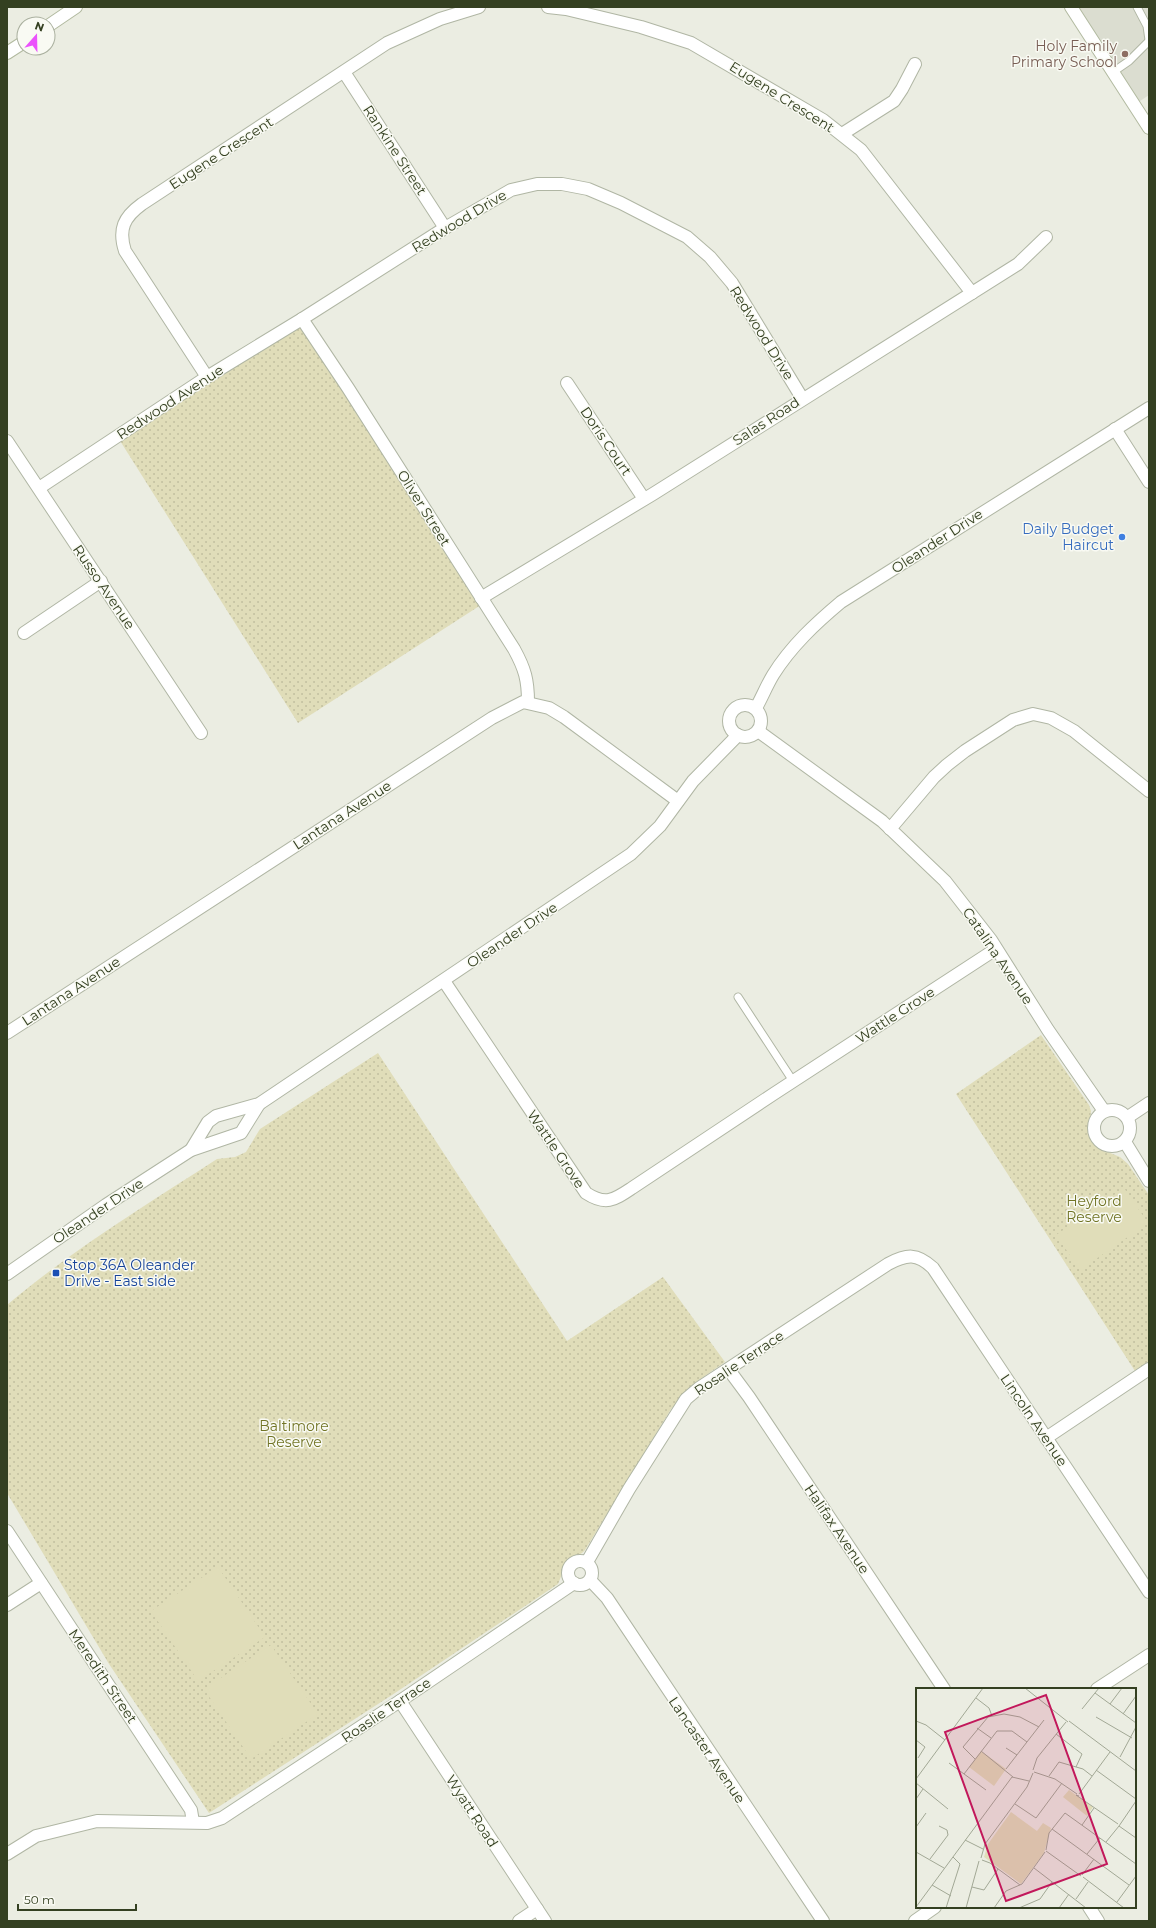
<svg xmlns="http://www.w3.org/2000/svg" width="1156" height="1928" font-family="Montserrat,sans-serif">
<style>
.built{fill:#dbddd0}
.park{fill:url(#park-dots)}
.pitch{fill:#e0ddb9}
.lines{fill:none;stroke-linecap:round;stroke-linejoin:round}
.lane-casing{stroke:#b0b6a4;stroke-width:9}
.street-casing{stroke:#b0b6a4;stroke-width:14}
.secondary-casing{stroke:#b2baa0;stroke-width:14}
.lane{stroke:#fff;stroke-width:7}
.street{stroke:#fff;stroke-width:12}
.secondary{stroke:#fff;stroke-width:12}
.education-dot{fill:#8d6e63;stroke:#f9faf3;stroke-width:1.5}
.shop-dot{fill:#3f7fe0;stroke:#f9faf3;stroke-width:1.5}
.transit-dot{fill:#1a4fb4;stroke:#f9faf3;stroke-width:1.5}
.labels{text-anchor:middle;stroke-width:3;stroke-linejoin:round;paint-order:stroke}
.education-label{font-size:14px;fill:#785e54;stroke:#f9faf3;text-anchor:end}
.street-label{font-size:14px;fill:#344021;stroke:#f9faf3}
.shop-label{font-size:14px;fill:#366cbe;stroke:#f9faf3;text-anchor:end}
.park-label{font-size:14px;fill:#727526;stroke:#f9faf3}
.transit-label{font-size:14px;fill:#164399;stroke:#f9faf3;text-anchor:start}
.inset-road{fill:none;stroke:#a2a895;stroke-width:1}
.view{fill:#c2185b;fill-opacity:0.15;stroke:#c2185b;stroke-width:2}
.inset-edge{fill:none;stroke:#344021;stroke-width:2}
</style>
<defs>
<pattern id="park-dots" width="8" height="8" patternUnits="userSpaceOnUse"><rect width="8" height="8" fill="#e0ddb9"/><path d="M2 2h.1M6 6h.1" fill="none" stroke="#c1bf9f" stroke-width="1.8" stroke-linecap="round"/></pattern>
</defs>
<rect width="100%" height="100%" fill="#ebede2"/>
<polygon class="built" points="1071,7 1149,7 1149,95 1134,105"/>
<g class="park">
<polygon points="302,319 484,603 298,723 117,436"/>
<polygon points="1041,1035 1089,1105 1091,1111 1089,1132 1094,1143 1103,1150 1120,1157 1128,1164 1149,1195 1149,1361 1135,1371 956,1094"/>
<path d="M 378,1053 L 567,1341 L 663,1277 L 725,1362 L 696,1382 L 671,1409 L 585,1550 C 581,1555 577,1555 571,1558 C 564,1563 562,1576 558,1584 L 392,1695 L 209,1813 L 109,1664 L 7,1493 L 7,1305 C 72,1250 146,1205 217,1159 L 235,1157 L 246,1152 L 260,1129 Z"/>
</g>
<g class="pitch">
<polygon points="1124,1188 1148,1223 1080,1270 1056,1235"/>
<polygon points="218,1567 265,1637 198,1681 151,1611"/>
<polygon points="271,1645 318,1714 251,1759 204,1689"/>
</g>
<g class="lines">
<g class="lane-casing">
<g id="lane">
<polyline points="1137,7 1147,26 1149,40"/>
<polyline points="1113,72 1129,61 1149,41"/>
<polyline points="738,997 793,1081"/>
</g>
</g>
<g class="street-casing">
<g id="street">
<polyline points="548,7 566,9 641,27 691,43 823,120 861,150 972,293"/>
<polyline points="344,72 445,228"/>
<polyline points="842,134 894,101 902,89 915,64"/>
<path d="M 302,319 L 348,388 L 514,649 C 525,669 528,680 528,702"/>
<path d="M 207,377 L 125,251 C 118,229 124,217 142,204 L 387,43 L 440,19 L 479,7"/>
<polyline points="567,383 644,499"/>
<polyline points="1115,429 1149,482"/>
<polyline points="7,441 201,733"/>
<polyline points="39,488 207,377 302,319 445,228 511,190 537,184 562,184 588,189 621,203 687,237 710,257 732,283 802,398"/>
<polyline points="481,598 653,494 1018,264 1046,237"/>
<polyline points="24,633 101,581"/>
<circle cx="745" cy="721" r="16"/>
<path d="M 756,708 C 762,697 767,685 773,675 C 791,646 816,623 841,602 L 1149,408"/>
<polyline points="758,731 882,821 945,881 991,940 1048,1030 1104,1111"/>
<polyline points="890,829 934,777 947,765 965,751 1013,720 1033,714 1051,718 1074,731 1149,791"/>
<path d="M 444,981 L 586,1193 C 606,1206 614,1200 632,1188 L 775,1093 L 996,949"/>
<polyline points="7,1033 492,718 523,702 549,708 564,717 678,801"/>
<circle cx="1112" cy="1128" r="18"/>
<polyline points="1128,1117 1149,1103"/>
<polyline points="1125,1142 1149,1181"/>
<polyline points="191,1150 208,1122 216,1116 259,1104 631,854 660,826 693,781 738,735"/>
<polyline points="7,1274 106,1205 191,1150 241,1133 259,1104"/>
<polyline points="729,1370 749,1397 944,1689"/>
<polyline points="1046,1438 1149,1369"/>
<polyline points="7,1531 191,1810 193,1822"/>
<circle cx="580" cy="1573" r="12"/>
<path d="M 587,1562 L 629,1489 L 686,1399 L 699,1388 L 888,1264 C 907,1254 917,1253 933,1268 L 1149,1592"/>
<polyline points="590,1580 607,1598 823,1921"/>
<polyline points="7,1605 41,1583"/>
<polyline points="1097,1689 1149,1655"/>
<polyline points="400,1701 545,1921"/>
<polyline points="7,1854 36,1836 97,1821 207,1823 222,1818 400,1701 574,1583"/>
<polyline points="1089,1907 1098,1921"/>
<polyline points="519,1921 537,1909"/>
<polyline points="915,1921 935,1907"/>
</g>
</g>
<g class="secondary-casing">
<g id="secondary">
<polyline points="1071,7 1149,128"/>
<polyline points="48,26 76,7"/>
<polyline points="7,53 24,42"/>
</g>
</g>
<use href="#lane" class="lane"/>
<use href="#street" class="street"/>
<use href="#secondary" class="secondary"/>
</g>
<circle class="education-dot" cx="1125" cy="54" r="4"/>
<circle class="shop-dot" cx="1122" cy="537" r="4"/>
<rect class="transit-dot" x="52" y="1269" width="8" height="8" rx="2"/>
<g class="labels">
<g class="education-label">
<text x="1117" y="51">Holy Family<tspan x="1117" dy="16">Primary School</tspan></text>
</g>
<g class="street-label">
<text transform="translate(782 97) rotate(32)" y="5">Eugene Crescent</text>
<text transform="translate(395 150) rotate(57)" y="5">Rankine Street</text>
<text transform="translate(221 153) rotate(-33)" y="5">Eugene Crescent</text>
<text transform="translate(459 221) rotate(-31)" y="5">Redwood Drive</text>
<text transform="translate(762 333) rotate(58)" y="5">Redwood Drive</text>
<text transform="translate(170 402) rotate(-33)" y="5">Redwood Avenue</text>
<text transform="translate(766 421) rotate(-33)" y="5">Salas Road</text>
<text transform="translate(606 441) rotate(56)" y="5">Doris Court</text>
<text transform="translate(424 508) rotate(58)" y="5">Oliver Street</text>
<text transform="translate(937 541) rotate(-33)" y="5">Oleander Drive</text>
<text transform="translate(104 587) rotate(56)" y="5">Russo Avenue</text>
<text transform="translate(342 815) rotate(-33)" y="5">Lantana Avenue</text>
<text transform="translate(512 935) rotate(-34)" y="5">Oleander Drive</text>
<text transform="translate(998 956) rotate(56)" y="5">Catalina Avenue</text>
<text transform="translate(71 991) rotate(-33)" y="5">Lantana Avenue</text>
<text transform="translate(895 1015) rotate(-33)" y="5">Wattle Grove</text>
<text transform="translate(556 1149) rotate(56)" y="5">Wattle Grove</text>
<text transform="translate(98 1211) rotate(-34)" y="5">Oleander Drive</text>
<text transform="translate(739 1363) rotate(-34)" y="5">Rosalie Terrace</text>
<text transform="translate(1034 1420) rotate(56)" y="5">Lincoln Avenue</text>
<text transform="translate(837 1529) rotate(56)" y="5">Halifax Avenue</text>
<text transform="translate(103 1676) rotate(56)" y="5">Meredith Street</text>
<text transform="translate(386 1710) rotate(-34)" y="5">Roaslie Terrace</text>
<text transform="translate(707 1750) rotate(56)" y="5">Lancaster Avenue</text>
<text transform="translate(472 1811) rotate(57)" y="5">Wyatt Road</text>
</g>
<g class="shop-label">
<text x="1114" y="534">Daily Budget<tspan x="1114" dy="16">Haircut</tspan></text>
</g>
<g class="park-label">
<text x="1094" y="1206">Heyford<tspan x="1094" dy="16">Reserve</tspan></text>
<text x="294" y="1431">Baltimore<tspan x="294" dy="16">Reserve</tspan></text>
</g>
<g class="transit-label">
<text x="64" y="1270">Stop 36A Oleander<tspan x="64" dy="16">Drive - East side</tspan></text>
</g>
</g>
<g transform="translate(916 1688)">
<rect width="220" height="220" fill="#ebede2"/>
<path d="M 65,63 L 90,81 L 78,98 L 53,79 ZM 153,102 L 177,119 L 171,128 L 147,109 ZM 95,124 L 121,143 L 127,135 L 135,140 L 128,165 L 105,196 L 68,169 L 72,156 Z" fill="#e0ddb9"/>
<path class="inset-road" d="M 109,0 L 152,34M 179,5 L 220,35M 60,10 L 73,20 L 76,28M 194,16 L 206,0M 166,21 L 183,0M 207,26 L 220,8M 180,29 L 216,50M 0,33 L 10,37 L 29,52M 153,33 L 220,83M 61,40 L 75,50M 140,46 L 166,66 L 160,79M 0,52 L 9,59 L 2,70M 90,60 L 101,67M 65,63 L 97,89M 204,69 L 220,39M 59,71 L 47,59 L 72,29 L 88,26 L 104,29 L 123,39M 33,75 L 70,102M 90,81 L 128,32M 117,82 L 121,70 L 150,34M 180,82 L 220,111M 118,84 L 139,91 L 161,106M 48,86 L 81,43 L 96,43 L 111,54M 133,88 L 143,74 L 167,81 L 176,88M 0,91 L 67,0M 0,95 L 32,121M 163,106 L 194,64M 163,108 L 160,107 L 202,136M 0,111 L 7,101M 99,116 L 120,130 L 146,95M 166,137 L 178,120M 203,138 L 220,113M 203,138 L 220,150M 0,139 L 10,125M 136,141 L 213,197M 49,152 L 67,161M 190,154 L 203,138M 130,162 L 133,145 L 149,125 L 220,176M 130,163 L 165,188M 0,164 L 28,180M 171,166 L 184,150M 65,170 L 69,156 L 111,99 L 117,85M 14,171 L 32,147 L 31,142 L 23,138M 66,172 L 74,175 L 104,197M 118,180 L 170,220M 166,187 L 178,171M 167,189 L 208,220M 16,197 L 35,208M 56,199 L 68,202 L 82,181M 160,211 L 172,194M 201,214 L 220,188M 0,219 L 96,89 L 113,93M 30,220 L 44,176 L 37,169M 50,220 L 63,173M 78,220 L 90,203 L 106,196 L 129,164M 103,220 L 124,211 L 136,194M 143,220 L 153,206"/>
<path class="view" d="M 130,7 L 191,176 L 90,213 L 29,44 Z"/>
<rect width="220" height="220" class="inset-edge"/>
</g>
<rect width="1156" height="1928" fill="none" stroke="#344021" stroke-width="16"/>
<g transform="translate(36 36) rotate(20)"><circle r="19" fill="#f9faf3" stroke="#aab09f"/>
<path d="M0-3L7 15L0 10L-7 15Z" fill="#eb51fc"/>
<text y="-6" font-size="11" font-weight="bold" text-anchor="middle" fill="#344021">N</text>
</g>
<path d="M18 1904v6h118v-6" fill="none" stroke="#344021" stroke-width="2"/>
<text x="24" y="1904" font-size="12" fill="#344021" stroke="#f9faf3" stroke-width="3" paint-order="stroke">50 m</text>
</svg>
